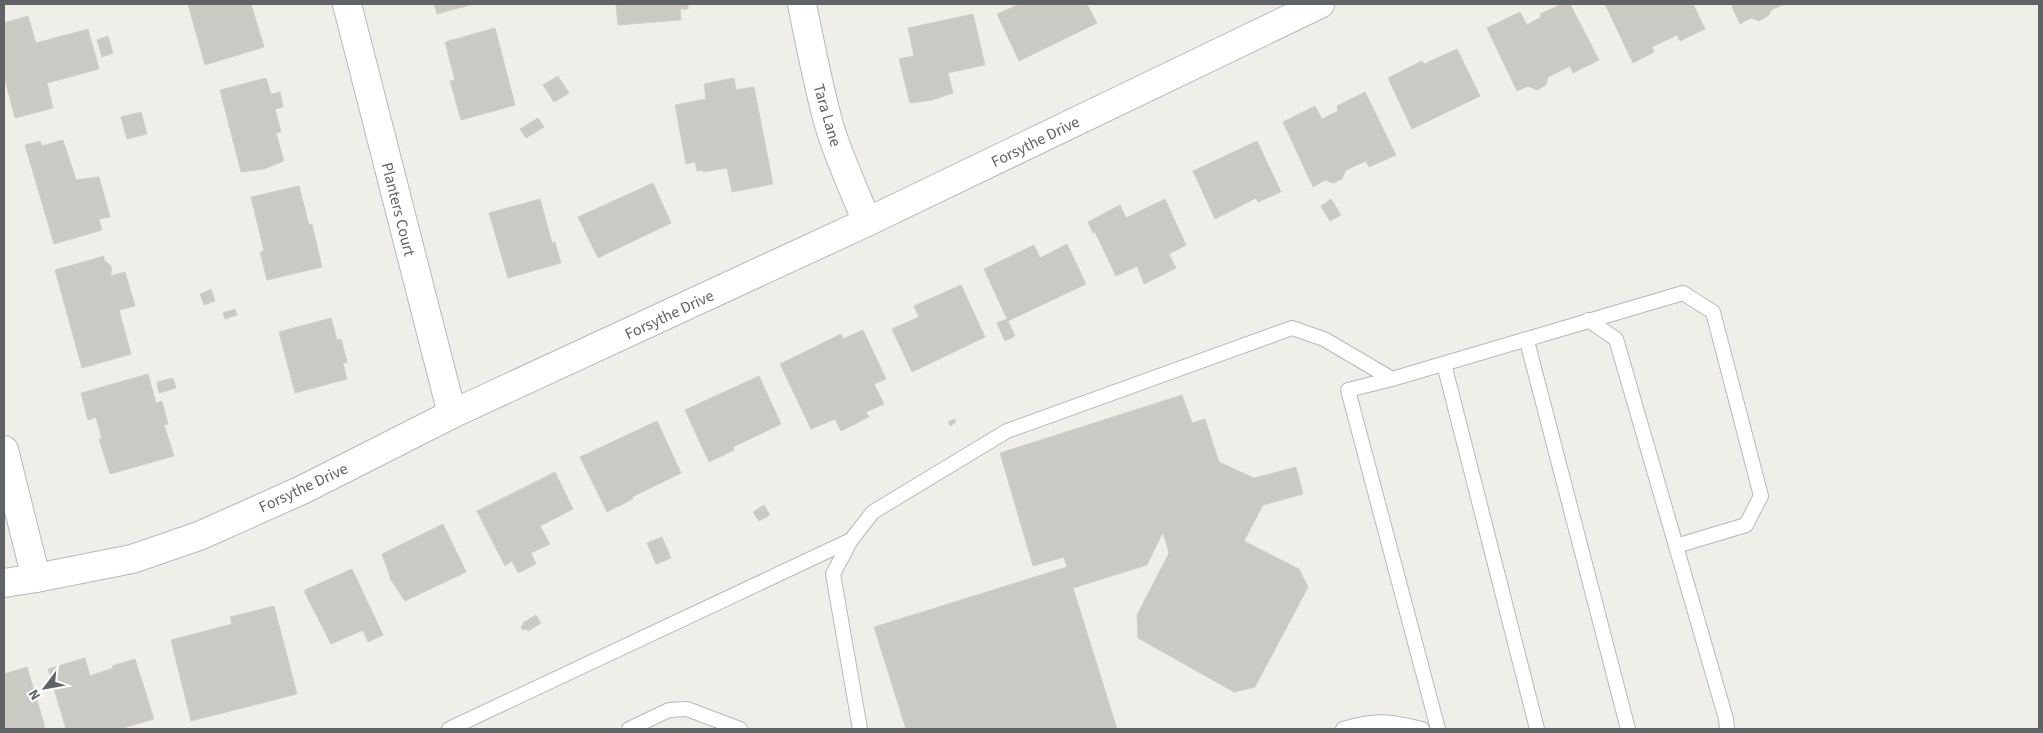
<svg xmlns="http://www.w3.org/2000/svg" width="2043" height="733" font-family="'Source Sans 3',sans-serif">
<style>
.building{fill:#cbc9c4;stroke:#d4cfc6}
.lines{fill:none;stroke-linecap:round;stroke-linejoin:round}
.service-casing{stroke:#b5b8bb;stroke-width:16}
.minor-casing{stroke:#b5b8bb;stroke-width:30}
.service{stroke:#fff;stroke-width:14}
.minor{stroke:#fff;stroke-width:28}
.labels{text-anchor:middle;stroke-width:4;stroke-linejoin:round;paint-order:stroke}
.street-label{font-size:16px;fill:#5f6366;stroke:#fff}
</style>
<rect width="100%" height="100%" fill="#f0eee8"/>
<g class="building">
<polygon points="188,4 251,4 264,47 205,65"/>
<polygon points="434,4 474,4 437,14"/>
<polygon points="616,4 688,4 688,9 680,9 681,20 618,25"/>
<polygon points="1020,4 1087,4 1097,23 1019,61 997,14"/>
<polygon points="1562,4 1570,4 1599,60 1573,73 1570,66 1548,77 1546,85 1537,90 1528,86 1517,91 1487,28 1520,12 1527,25 1541,17 1540,14"/>
<polygon points="1605,4 1693,4 1705,29 1680,41 1677,35 1652,47 1654,52 1633,63"/>
<polygon points="1731,4 1785,4 1771,10 1769,15 1759,21 1751,18 1740,24"/>
<polygon points="973,14 985,65 948,73 953,93 932,100 910,103 899,59 914,56 908,28"/>
<polygon points="28,16 36,43 88,29 99,69 47,83 53,108 15,118 4,76 4,23"/>
<polygon points="495,28 515,105 461,120 450,81 455,80 445,42"/>
<polygon points="108,36 113,53 102,57 97,40"/>
<polygon points="1457,49 1480,96 1412,129 1388,78 1422,61 1424,64"/>
<polygon points="558,76 569,93 554,102 543,85"/>
<polygon points="266,78 271,94 280,92 283,107 275,109 281,132 276,133 284,161 264,169 241,172 220,90"/>
<polygon points="734,78 736,90 754,87 773,184 732,192 727,168 703,172 703,170 697,171 695,162 686,164 675,105 706,99 704,84"/>
<polygon points="1365,92 1396,155 1369,167 1366,161 1346,170 1342,179 1333,183 1325,180 1313,187 1283,122 1315,106 1322,119 1338,111 1337,106"/>
<polygon points="141,112 147,134 127,139 121,117"/>
<polygon points="538,118 544,127 526,138 520,129"/>
<polygon points="63,140 76,180 99,177 110,217 99,219 102,230 54,244 25,145 40,141 42,146"/>
<polygon points="1257,141 1281,192 1258,202 1256,198 1215,219 1193,171"/>
<polygon points="653,183 671,223 598,258 578,217"/>
<polygon points="299,186 309,225 312,224 322,267 267,280 260,252 264,251 251,197"/>
<polygon points="540,199 552,243 555,242 561,263 508,278 489,213"/>
<polygon points="1165,199 1186,245 1169,254 1176,268 1144,284 1137,266 1116,276 1095,232 1093,233 1088,222 1120,205 1126,218"/>
<polygon points="1331,199 1341,215 1330,221 1321,206"/>
<polygon points="1067,244 1086,284 1008,321 984,269 1034,245 1040,258"/>
<polygon points="104,256 104,260 111,266 112,270 110,276 125,272 135,306 119,310 131,354 82,368 55,270"/>
<polygon points="961,285 985,337 912,372 892,329 919,317 914,306"/>
<polygon points="211,289 215,301 204,305 200,294"/>
<polygon points="235,309 237,315 225,319 223,313"/>
<polygon points="331,318 337,340 341,339 347,362 343,363 347,379 295,393 279,332"/>
<polygon points="1007,319 1015,336 1005,341 997,323"/>
<polygon points="863,330 886,379 874,384 884,404 866,412 869,417 841,431 835,419 811,429 780,364 841,334 843,339"/>
<polygon points="148,374 156,403 162,401 168,424 164,425 174,456 110,474 99,439 102,439 96,417 88,420 81,393"/>
<polygon points="759,376 781,424 733,447 734,450 709,462 685,410"/>
<polygon points="173,378 176,388 159,393 157,382"/>
<polygon points="1182,395 1192,423 1205,419 1219,462 1254,478 1296,467 1303,494 1263,505 1244,541 1299,569 1308,587 1255,687 1234,692 1138,638 1137,615 1169,553 1163,532 1147,565 1073,588 1117,729 906,729 874,627 1067,567 1064,557 1033,566 1000,453"/>
<polygon points="954,419 956,422 950,426 948,422"/>
<polygon points="657,421 681,473 632,497 633,499 607,512 580,457"/>
<polygon points="555,472 573,509 540,526 550,544 531,553 536,564 518,573 512,561 505,566 477,511"/>
<polygon points="764,505 770,515 759,521 753,512"/>
<polygon points="443,524 466,572 405,601 391,580 382,554"/>
<polygon points="662,537 671,558 656,564 647,543"/>
<polygon points="352,569 383,635 368,642 363,630 331,644 305,593 305,590"/>
<polygon points="274,606 297,694 191,721 171,640 232,624 230,617"/>
<polygon points="536,615 541,623 528,631 526,629 523,630 521,627 524,624 523,623"/>
<polygon points="85,658 90,676 113,668 112,666 135,659 154,719 120,729 66,729 48,669"/>
<polygon points="27,667 45,727 38,729 4,729 4,682 5,681 4,674"/>
</g>
<g class="lines">
<g class="service-casing">
<g id="service">
<polyline points="1588,320 1616,339 1676,546"/>
<polyline points="1527,341 1628,729"/>
<polyline points="1444,364 1537,729"/>
<polyline points="1392,379 1348,390 1438,729"/>
<polyline points="851,540 833,574 860,729"/>
<path d="M 449,729 L 851,540 L 873,512 L 1007,431 L 1292,328 L 1324,339 L 1392,379 C 1489,351 1586,321 1683,293 L 1713,312 L 1761,496 L 1746,525 L 1676,546 L 1726,719 L 1727,729"/>
<polyline points="629,729 669,710 687,709 740,729"/>
<path d="M 1343,729 C 1376,719 1389,721 1422,729"/>
</g>
</g>
<g class="minor-casing">
<g id="minor">
<polyline points="347,4 452,414"/>
<path d="M 802,4 C 810,44 818,85 829,125 C 839,158 854,190 867,222"/>
<polyline points="4,450 36,578"/>
<polyline points="4,583 36,578 132,559 199,536 302,490 452,414 867,222 1320,4"/>
</g>
</g>
<use href="#service" class="service"/>
<use href="#minor" class="minor"/>
</g>
<g class="labels">
<g class="street-label">
<text transform="translate(828 115) rotate(74)" y="6">Tara Lane</text>
<text transform="translate(1035 141) rotate(-26)" y="6">Forsythe Drive</text>
<text transform="translate(399 209) rotate(76)" y="6">Planters Court</text>
<text transform="translate(669 314) rotate(-25)" y="6">Forsythe Drive</text>
<text transform="translate(303 487) rotate(-25)" y="6">Forsythe Drive</text>
</g>
</g>
<rect width="2043" height="733" fill="none" stroke="#5f6366" stroke-width="10"/>
<g transform="translate(45 688) rotate(238)" stroke="#ffffff" stroke-width="4" paint-order="stroke">
<path d="M0-4L9 19L0 12L-9 19Z" fill="#5f6366"/>
<text y="-8" font-size="14" font-weight="bold" text-anchor="middle" fill="#5f6366">N</text>
</g>
</svg>
